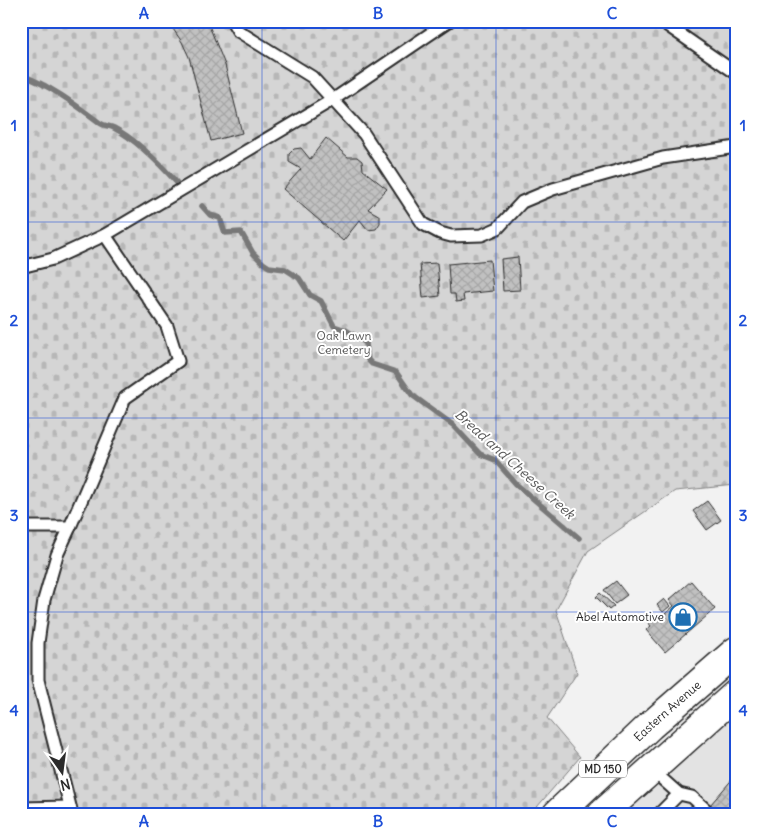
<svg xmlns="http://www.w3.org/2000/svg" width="757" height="835" font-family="Delius,sans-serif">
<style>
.built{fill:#e3e3e3}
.cemetery{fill:url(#cemetery-stones);stroke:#808080}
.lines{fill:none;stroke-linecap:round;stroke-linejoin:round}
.stream{stroke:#787878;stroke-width:5.5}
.building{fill:url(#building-cross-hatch);stroke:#2b2b2b}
.lane-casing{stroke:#2b2b2b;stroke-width:15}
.primary-casing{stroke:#2b2b2b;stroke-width:31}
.lane{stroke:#fff;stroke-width:11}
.primary{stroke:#fff;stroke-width:28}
.grid{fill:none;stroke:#1d4ed8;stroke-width:1;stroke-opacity:0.55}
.labels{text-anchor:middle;stroke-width:4;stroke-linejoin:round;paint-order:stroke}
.shield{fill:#fff;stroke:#6b6b6b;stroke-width:1}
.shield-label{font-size:11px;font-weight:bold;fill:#2b2b2b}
.park-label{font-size:12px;fill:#565656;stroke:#fff}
.poi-label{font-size:12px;fill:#2b2b2b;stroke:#fff;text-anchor:end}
.street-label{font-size:12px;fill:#2b2b2b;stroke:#fff}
.water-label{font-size:14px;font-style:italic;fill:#585858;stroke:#fff}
.neatline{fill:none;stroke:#1d4ed8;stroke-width:2}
.grid-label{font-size:16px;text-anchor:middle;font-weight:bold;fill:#1d4ed8}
</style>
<defs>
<pattern id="cemetery-stones" width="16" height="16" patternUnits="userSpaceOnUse" patternTransform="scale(1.25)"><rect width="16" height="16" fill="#d5d5d5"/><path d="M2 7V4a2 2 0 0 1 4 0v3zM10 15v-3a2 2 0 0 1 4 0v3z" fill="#b7b7b7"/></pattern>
<pattern id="building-cross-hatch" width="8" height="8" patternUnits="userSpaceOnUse" patternTransform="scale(1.25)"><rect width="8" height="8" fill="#c1c1c1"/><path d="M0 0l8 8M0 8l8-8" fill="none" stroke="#a6a6a6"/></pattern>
</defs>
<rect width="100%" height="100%" fill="#f2f2f2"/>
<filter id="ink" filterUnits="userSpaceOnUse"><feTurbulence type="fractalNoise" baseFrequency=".02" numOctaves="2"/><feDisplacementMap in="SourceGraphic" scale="10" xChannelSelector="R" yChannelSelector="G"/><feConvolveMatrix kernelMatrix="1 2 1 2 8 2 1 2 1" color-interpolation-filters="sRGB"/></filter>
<g filter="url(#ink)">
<polygon class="built" points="736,708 736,814 616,814"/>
<polygon class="cemetery" points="21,21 736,21 736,485 675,491 588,551 556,610 577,673 547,718 580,757 531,814 21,814"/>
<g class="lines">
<g class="stream">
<path d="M 21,75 C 50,85 76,105 100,123 C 104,126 110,126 114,128 C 137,140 161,165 178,184"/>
<polyline points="202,206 210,215 220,218 225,233 241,232 253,253 263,263 269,267 285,269 299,278 310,295 321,301 334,326 346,330 366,343 368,360 372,364 396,372 412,395 453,425 480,454 495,460 516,484 579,538"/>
</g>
</g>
<g class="building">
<polygon points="177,21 206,21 208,23 225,65 242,133 211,141 189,57 182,42 171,26"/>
<polygon points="326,138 348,157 357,157 362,161 363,170 387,189 368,209 380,216 380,223 376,229 368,230 360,220 343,241 283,189 301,169 289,162 289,154 294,149 301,148 310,159"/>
<polygon points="518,257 520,290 503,291 501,259"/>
<polygon points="490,260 493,291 463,294 464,301 456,302 455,294 450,294 448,264"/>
<polygon points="437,263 440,296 423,298 420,264"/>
<polygon points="707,501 721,520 707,530 693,511"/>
<polygon points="616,581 627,595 615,604 604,590"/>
<polygon points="691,581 715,609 665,652 646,630 651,626 646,620 653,614 658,620 674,606 669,600"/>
<polygon points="600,593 614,606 609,610 596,597"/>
<polygon points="664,599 670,606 663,612 657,605"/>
<polygon points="736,775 736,814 720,814 710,805"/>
</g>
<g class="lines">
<g class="lane-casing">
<g id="lane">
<polyline points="232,21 238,31 312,77 364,134 423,224 440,233 451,236 482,235 498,228 522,202 553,189 663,158 736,147"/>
<polyline points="661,21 736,73"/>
<polyline points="21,267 53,259 105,235"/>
<polyline points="21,527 70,527 125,398 178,361 167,326 105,235 334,99 449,21"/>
<polyline points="70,527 57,555 44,600 38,643 38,680 72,814"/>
<polyline points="652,770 679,794 659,814"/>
<polyline points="679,794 692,797 711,814"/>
<polyline points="21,808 70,807"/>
</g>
</g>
<g class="primary-casing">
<g id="primary">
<path id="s1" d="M 557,814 L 650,726 L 736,651"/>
<polyline points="602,814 736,694"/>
</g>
</g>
<use href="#lane" class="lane"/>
<use href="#primary" class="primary"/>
</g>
</g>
<path class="grid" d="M 262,21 L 262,814M 496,21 L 496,814M 21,222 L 736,222M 21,418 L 736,418M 21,612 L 736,612"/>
<defs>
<g id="shop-ring" transform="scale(1.4375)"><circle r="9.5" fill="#fff" stroke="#1f6fb2" stroke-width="1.5"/><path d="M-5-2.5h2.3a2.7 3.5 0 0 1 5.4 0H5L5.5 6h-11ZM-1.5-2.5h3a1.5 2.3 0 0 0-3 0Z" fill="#1f6fb2"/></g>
</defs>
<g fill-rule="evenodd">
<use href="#shop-ring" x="683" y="617"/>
</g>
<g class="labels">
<rect class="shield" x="579" y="760.5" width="48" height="17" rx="4"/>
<g class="shield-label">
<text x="603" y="773">MD 150</text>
</g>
<g class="park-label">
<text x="344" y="340">Oak Lawn<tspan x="344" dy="14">Cemetery</tspan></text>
</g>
<g class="poi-label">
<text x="664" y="621">Abel Automotive</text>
</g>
<g class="street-label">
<text dy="4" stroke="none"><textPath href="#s1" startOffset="151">Eastern Avenue</textPath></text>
</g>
<g class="water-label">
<text transform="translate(515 464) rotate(42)" y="5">Bread and Cheese Creek</text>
</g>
</g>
<rect width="757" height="835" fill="none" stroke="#fff" stroke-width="55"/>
<g transform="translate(62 772) rotate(166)" stroke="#ffffff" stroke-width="4" paint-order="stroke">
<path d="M0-4L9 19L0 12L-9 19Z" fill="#2b2b2b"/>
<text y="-8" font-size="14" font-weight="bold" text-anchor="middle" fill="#2b2b2b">N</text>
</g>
<rect x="28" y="28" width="702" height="780" class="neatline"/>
<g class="grid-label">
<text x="144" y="19">A</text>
<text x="378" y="19">B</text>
<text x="612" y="19">C</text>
<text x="14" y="131">1</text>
<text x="743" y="131">1</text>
<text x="14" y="326">2</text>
<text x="743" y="326">2</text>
<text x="14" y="521">3</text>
<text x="743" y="521">3</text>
<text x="14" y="716">4</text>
<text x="743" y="716">4</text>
<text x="144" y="827">A</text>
<text x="378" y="827">B</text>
<text x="612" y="827">C</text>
</g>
</svg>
